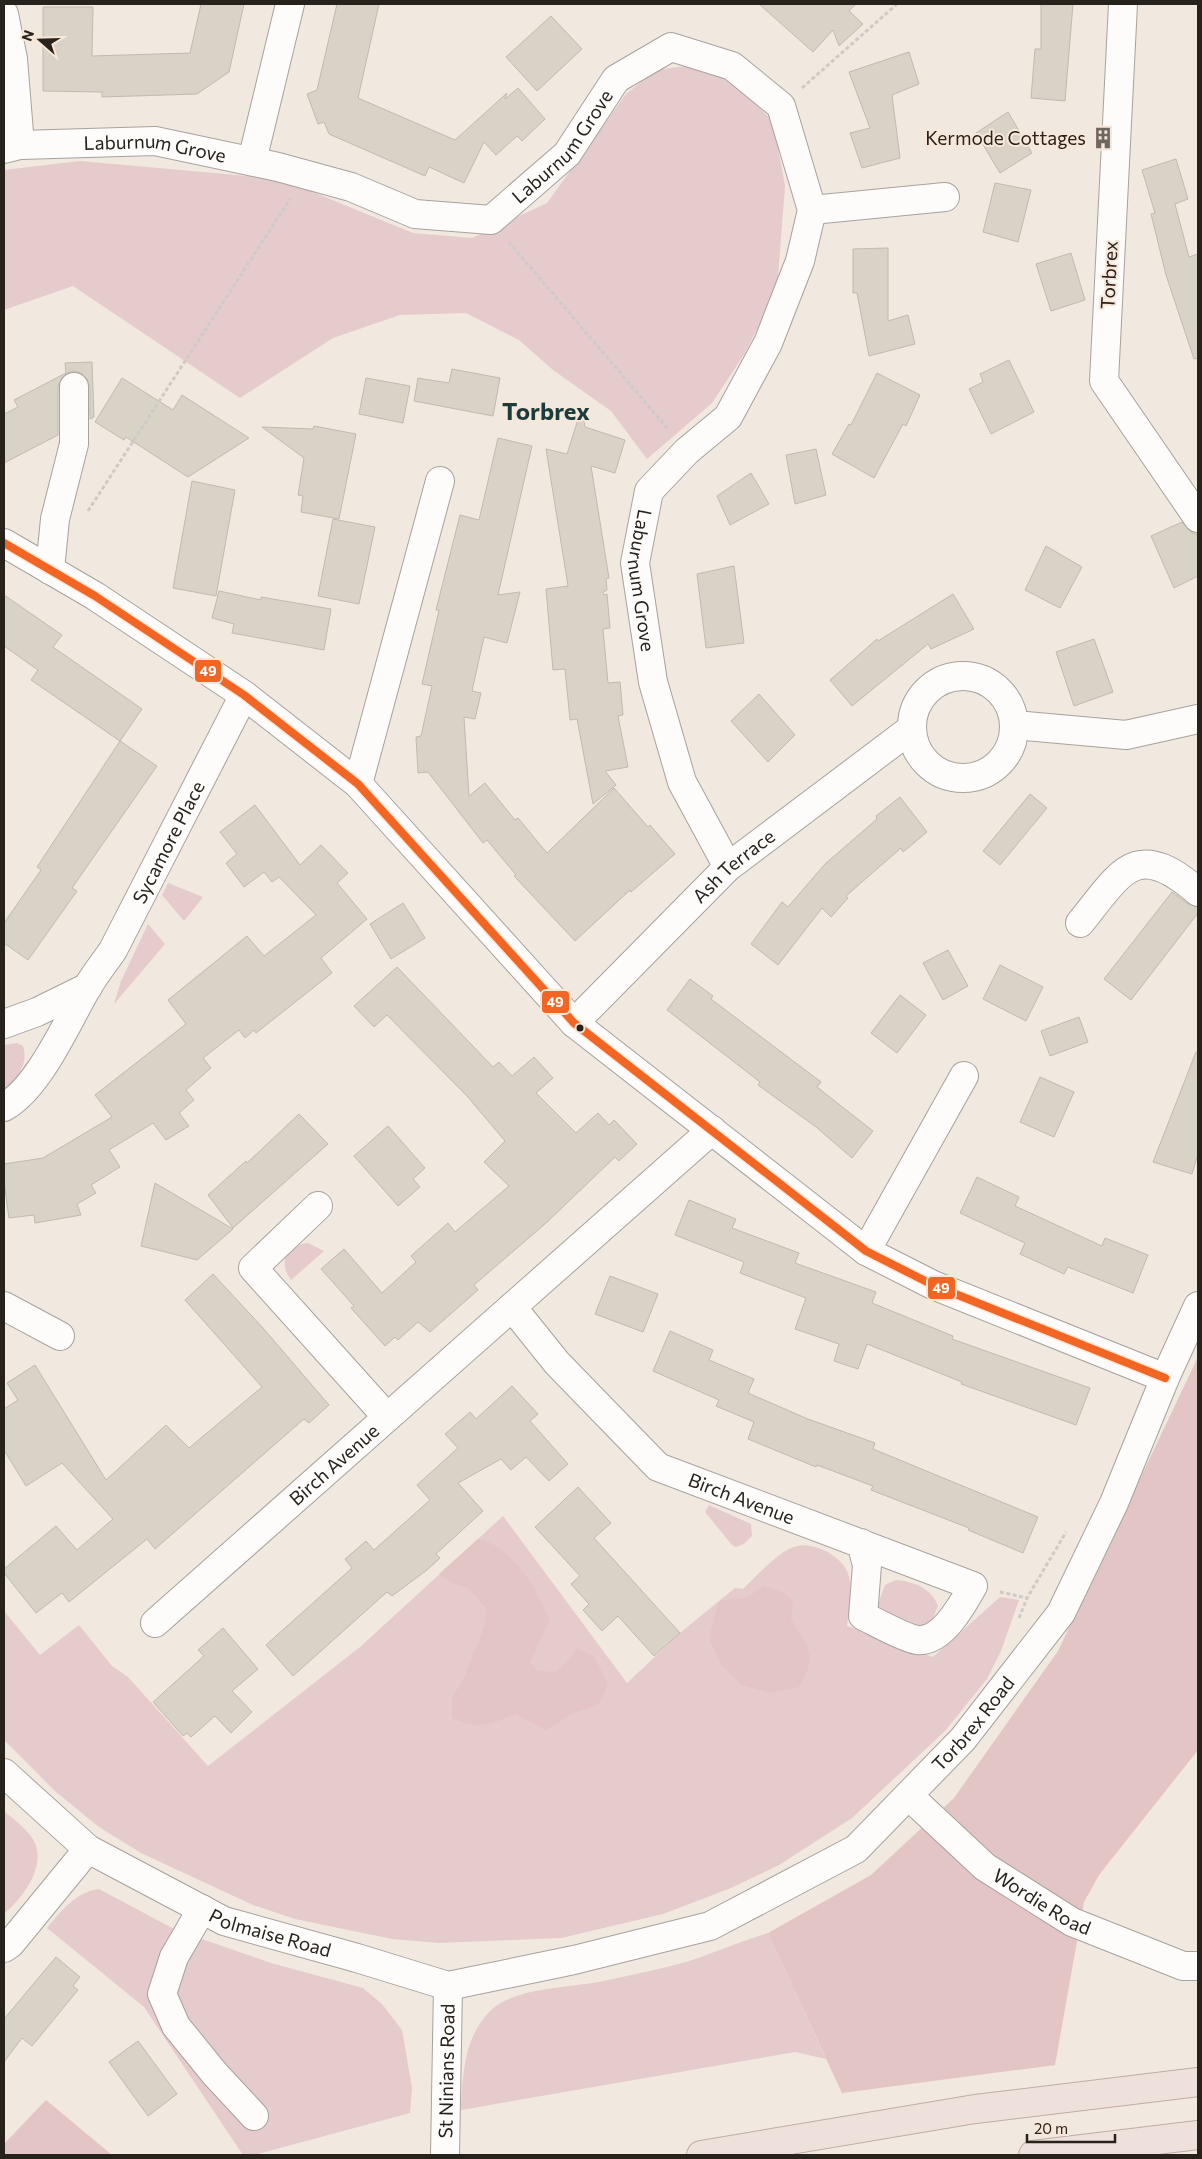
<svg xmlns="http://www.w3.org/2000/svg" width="1202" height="2159" font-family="Commissioner,sans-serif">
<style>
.green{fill:#e5cbcb}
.forest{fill:#e3c5c5}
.building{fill:#d9d2c6;stroke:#c0bab3}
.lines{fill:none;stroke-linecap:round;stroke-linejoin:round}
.minor-casing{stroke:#a8a29c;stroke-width:30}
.highway-casing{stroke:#beada6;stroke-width:30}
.path{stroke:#cecbc7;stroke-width:3;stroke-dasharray:4 2.5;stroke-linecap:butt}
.minor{stroke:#fdfcfa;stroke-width:28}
.highway{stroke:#eee0db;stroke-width:28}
.bus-1-casing{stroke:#f8e7d9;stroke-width:11}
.bus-1{stroke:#f26522;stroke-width:8}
.bus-dot{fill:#28221d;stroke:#f8e7d9;stroke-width:2}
.labels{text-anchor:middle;stroke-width:4;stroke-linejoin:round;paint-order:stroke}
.poi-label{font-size:19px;fill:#28221d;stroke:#f8e7d9;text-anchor:end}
.street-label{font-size:19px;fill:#28221d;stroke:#f8e7d9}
.district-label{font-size:24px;font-weight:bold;fill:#1a3c3d;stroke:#f8e7d9}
.line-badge{stroke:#f8e7d9;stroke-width:2}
.badge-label{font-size:14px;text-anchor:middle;font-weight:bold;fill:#fff}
</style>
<rect width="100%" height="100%" fill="#f1e8e0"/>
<g class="green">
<polygon points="701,64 740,89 773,121 785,186 777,290 745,353 712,403 647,459 611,411 553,370 519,340 466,313 400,315 333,338 240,398 73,286 4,310 4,170 80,161 281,179 413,233 472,238 547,203 626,94 656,70"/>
<polygon points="168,883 203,897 184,921 162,895"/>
<polygon points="148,924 165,944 114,1004 121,981"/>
<path d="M 17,1043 L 23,1046 C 29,1065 17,1077 4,1090 L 4,1045 Z"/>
<path d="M 308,1243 L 324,1251 L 291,1280 C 278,1262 285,1245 308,1243 Z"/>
<polygon points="709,1505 751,1524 752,1536 744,1544 736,1547 732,1545 705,1512"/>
<path d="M 503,1516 L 627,1683 L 680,1633 L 735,1588 L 743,1589 C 756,1577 779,1550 797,1546 C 815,1542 845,1557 849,1577 C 852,1593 849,1610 847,1626 L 933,1657 L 1000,1597 L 1019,1600 L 1001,1651 L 987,1679 L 945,1731 L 852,1818 L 779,1865 L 731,1888 L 663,1914 L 561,1938 L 439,1943 L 392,1939 L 295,1919 L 253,1905 L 141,1853 L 99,1827 L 56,1792 L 4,1740 L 4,1611 L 40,1655 L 79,1625 L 112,1666 L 128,1677 L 208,1766 L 360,1647 Z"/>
<path d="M 896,1580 C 915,1582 931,1588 938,1606 L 931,1623 L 914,1627 L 880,1611 L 878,1604 L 885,1585 Z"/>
<path d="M 4,1811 C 12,1818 23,1826 30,1835 C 51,1861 24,1897 4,1914 Z"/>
<path d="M 99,1889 L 176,1930 L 271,1963 L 363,1988 L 382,2004 L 402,2030 L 412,2088 L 410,2113 L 254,2155 L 243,2155 L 144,2007 L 47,1928 C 62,1910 76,1892 99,1889 Z"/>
<path d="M 768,1933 L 826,2059 L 795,2052 L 461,2110 C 463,2075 463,2039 490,2011 C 513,1988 566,1988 598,1982 C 627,1976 657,1970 686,1962 C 714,1953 741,1941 768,1933 Z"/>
</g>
<g class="forest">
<polygon points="1198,1357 1198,1750 1099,1875 1084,1902 1055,2065 842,2093 768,1933 871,1875 954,1798 1058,1651"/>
<path d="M 478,1539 C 498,1541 524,1569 533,1587 C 539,1597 543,1608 550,1619 L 530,1662 L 538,1671 L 556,1672 L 568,1661 L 577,1648 L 594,1656 L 608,1684 L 599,1704 L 574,1713 L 546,1730 L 515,1714 C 489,1725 479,1730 452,1718 L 452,1698 L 464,1678 L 484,1627 L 486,1608 L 468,1588 L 452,1583 L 439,1574 Z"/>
<path d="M 764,1586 L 785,1593 L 793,1602 L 791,1619 C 808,1648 819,1654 799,1687 L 770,1693 L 742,1685 L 721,1665 L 709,1638 L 719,1601 L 748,1597 Z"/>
<polygon points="46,2100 112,2155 4,2155 4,2144"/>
</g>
<g class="building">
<polygon points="201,4 244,4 229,72 197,94 102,97 102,92 43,91 43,7 93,7 92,56 190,53"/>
<polygon points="337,4 379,4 358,98 455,140 507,93 505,99 518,88 545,119 522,141 517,136 496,155 484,142 464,183 429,167 425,176 329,134 324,122 318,124 307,94 317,90"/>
<polygon points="759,4 856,4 849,11 863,24 839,46 833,30 813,52"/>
<polygon points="1041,4 1073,4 1065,101 1031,98 1035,49 1041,49"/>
<polygon points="551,16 582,49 537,91 506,57"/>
<polygon points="909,52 919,84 892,95 900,158 862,168 850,133 870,128 849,72"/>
<polygon points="1008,112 1032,153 1000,173 976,133"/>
<polygon points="1176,159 1188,199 1175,204 1189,257 1198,254 1198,358 1194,359 1166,275 1151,214 1155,213 1142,170"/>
<polygon points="995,183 1031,190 1018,242 983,232"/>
<polygon points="888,248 888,321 908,315 915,344 869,356 857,293 853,293 853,249"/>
<polygon points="1071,253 1085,300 1051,311 1036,264"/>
<polygon points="1009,360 1034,412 991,434 969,389 983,382 980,374"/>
<polygon points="92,362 94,417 90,419 90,387 87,379 81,373 74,371 67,373 61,379 58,387 58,435 4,463 4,414 18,407 14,400 66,373 65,363"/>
<polygon points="452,369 500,378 493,416 414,401 418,378 449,383"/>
<polygon points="877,373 920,395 906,426 903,424 874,478 832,454 849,424 851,425"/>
<polygon points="122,378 173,410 182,395 249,438 188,477 126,437 124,440 95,422"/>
<polygon points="366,378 410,386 403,423 359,414"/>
<polygon points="582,407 585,427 625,440 615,473 591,466 609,578 606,579 607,590 603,592 604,595 607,594 610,628 603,629 608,683 620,682 623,715 618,716 628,767 605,771 616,785 593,804 577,719 570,720 565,669 553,670 546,589 568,586 546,449 567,454"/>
<polygon points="314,426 356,434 339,519 301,512 303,496 298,495 304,458 262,427 313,429"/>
<polygon points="498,438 532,446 498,595 520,592 507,643 484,637 472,691 481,693 475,719 464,717 469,796 485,783 515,820 518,818 547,853 614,788 648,827 650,825 675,854 631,892 630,890 575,941 514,876 516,875 487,840 483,843 428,772 418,773 416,737 421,736 432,686 422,684 439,610 436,610 460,515 479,520"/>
<polygon points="816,449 826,495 795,504 786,455"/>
<polygon points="751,473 769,504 730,525 717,496"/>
<polygon points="192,481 235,490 216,596 173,588"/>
<polygon points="333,519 375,527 359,604 318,596"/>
<polygon points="1182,522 1191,532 1198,535 1198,576 1174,588 1151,536"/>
<polygon points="1046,546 1082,567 1060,608 1025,590"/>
<polygon points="734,566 744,643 706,648 697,574"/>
<polygon points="219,591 261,600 261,597 331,609 324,650 232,633 234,624 212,618"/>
<polygon points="953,594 974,629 931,649 928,644 852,706 830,680 877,639 878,641"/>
<polygon points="4,595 62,635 53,647 142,709 120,741 31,680 38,670 4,646"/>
<polygon points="1094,639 1113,692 1074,706 1056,652"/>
<polygon points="759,694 795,735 768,762 731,721"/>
<polygon points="120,741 157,766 72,888 77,891 28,960 4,943 4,923 41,870 37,867"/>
<polygon points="1030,794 1047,808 1000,865 983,851"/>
<polygon points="900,797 927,832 903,852 901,848 846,896 848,898 831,917 822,908 778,965 751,944 782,902 788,907 825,864 877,819 876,816"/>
<polygon points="255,805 300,865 321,845 348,873 337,883 367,919 321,958 332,973 256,1033 254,1030 245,1038 239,1030 203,1058 211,1068 186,1090 194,1100 179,1113 189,1126 166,1140 153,1123 109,1150 120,1167 91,1185 96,1193 77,1204 81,1215 35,1223 34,1215 9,1218 4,1182 4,1164 43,1158 112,1117 95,1095 186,1024 168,1000 247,936 264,956 316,915 279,877 272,882 264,872 244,887 226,863 237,854 220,832"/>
<polygon points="1172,892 1188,904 1198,907 1198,913 1131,1000 1104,979"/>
<polygon points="403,903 425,938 391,959 370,924"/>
<polygon points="948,950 968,986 943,1000 923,963"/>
<polygon points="1000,965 1043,987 1026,1021 983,999"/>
<polygon points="397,967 493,1067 499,1062 512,1076 534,1057 553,1078 536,1093 576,1133 598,1113 609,1125 614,1120 637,1144 619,1161 615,1157 545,1224 474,1285 478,1290 430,1332 418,1322 398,1340 395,1337 385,1346 351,1308 354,1306 321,1269 344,1249 382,1293 416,1262 411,1256 448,1223 455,1232 509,1186 484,1162 505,1141 467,1096 387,1015 374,1027 354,1006"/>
<polygon points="690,979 713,996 711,999 821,1082 817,1087 873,1131 852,1158 816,1127 758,1085 760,1082 667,1010"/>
<polygon points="900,995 926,1015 897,1053 871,1033"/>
<polygon points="1079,1017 1088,1042 1050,1056 1041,1031"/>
<polygon points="1196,1052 1198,1052 1198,1154 1192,1174 1153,1162"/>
<polygon points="1040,1077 1074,1092 1054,1137 1020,1122"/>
<polygon points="299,1114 328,1144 233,1228 208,1195 246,1161 247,1163"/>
<polygon points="388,1126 425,1168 413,1179 420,1187 398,1206 354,1156"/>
<polygon points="977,1177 1019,1197 1015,1206 1102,1246 1105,1238 1148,1255 1133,1293 1068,1267 1064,1274 1020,1254 1025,1243 960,1213"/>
<polygon points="155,1183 233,1229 197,1260 141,1246"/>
<polygon points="689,1200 736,1219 732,1228 799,1253 795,1263 876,1292 872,1303 953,1336 952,1339 1090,1388 1076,1425 961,1384 962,1382 867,1344 858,1369 834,1361 839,1344 795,1329 806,1298 740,1273 744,1262 675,1235"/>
<polygon points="213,1274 263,1328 329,1405 309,1423 304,1419 155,1549 147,1539 69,1602 62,1593 36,1613 4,1573 4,1569 56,1526 77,1550 113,1519 62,1463 26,1486 4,1450 4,1409 18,1400 7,1383 35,1365 106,1480 166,1425 189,1448 262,1387 185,1300"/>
<polygon points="610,1276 658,1294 643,1332 595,1314"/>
<polygon points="670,1331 713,1350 709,1360 754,1379 748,1393 808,1419 875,1443 873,1449 1038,1517 1023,1553 968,1530 969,1528 871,1490 873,1486 817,1465 816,1467 748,1439 754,1422 716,1406 719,1400 653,1371"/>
<polygon points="512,1386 538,1414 530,1421 568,1464 549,1481 526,1457 511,1470 501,1459 458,1483 483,1511 436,1554 440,1558 427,1570 392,1596 387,1592 293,1676 266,1645 352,1568 345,1559 366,1541 374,1550 430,1500 417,1485 458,1448 445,1434 470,1412 476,1419"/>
<polygon points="578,1487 611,1523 594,1538 680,1633 654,1656 618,1616 602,1631 583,1610 589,1604 571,1584 580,1576 535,1527"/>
<polygon points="223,1628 258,1669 232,1691 252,1712 231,1733 215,1716 191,1737 187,1733 183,1736 153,1702 204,1656 198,1650"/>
<polygon points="56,1957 80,1977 73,1986 78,1990 32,2046 22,2038 4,2062 4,2019"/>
<polygon points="138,2041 177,2094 148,2116 109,2062"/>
</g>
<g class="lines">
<g class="minor-casing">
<g id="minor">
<polyline points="1123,4 1104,381 1198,518"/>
<polyline points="4,14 13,59 20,145"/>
<path id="s1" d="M 4,149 L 20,145 L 155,141 L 278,167 L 351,187 L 415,214 L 491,220 L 567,154 L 616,79 L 671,47 L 732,66 L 781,106 L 812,210 L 800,261 L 768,343 L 728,417 L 687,451 L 649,491 L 635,563 L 653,682 L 682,782 L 728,867"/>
<polyline points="252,161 290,4"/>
<polyline points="812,210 945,197"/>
<polyline points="4,543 95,596 244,695 358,784 574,1023 866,1251 933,1285 1165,1378"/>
<polyline points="50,570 55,519 74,444 74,387"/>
<circle cx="963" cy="727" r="51"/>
<polyline points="1014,725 1126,735 1198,719"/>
<polyline points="358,784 440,481"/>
<path d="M 1080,923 C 1121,873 1135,837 1198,892"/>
<path id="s2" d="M 574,1023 L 728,867 L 911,729"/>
<polyline points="4,1024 37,1012 88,987"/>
<path id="s3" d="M 4,1107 C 39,1088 67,1022 87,988 C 95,974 105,962 113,950 L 244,695"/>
<polyline points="318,1206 253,1268 387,1417"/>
<polyline points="866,1251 964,1076"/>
<polyline points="4,1306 60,1336"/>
<path id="s4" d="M 512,1307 L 557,1363 L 658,1467 L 973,1586 C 963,1604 942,1643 917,1640 C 904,1638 876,1622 863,1616 L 867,1565 L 861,1543"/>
<path id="s5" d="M 155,1623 L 712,1130"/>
<path id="s6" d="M 4,1773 L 88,1849 L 224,1921 L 357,1958 L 448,1986 L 574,1960 L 710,1926 L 856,1849 L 963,1739 L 1061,1613 L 1114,1503 L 1165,1378 L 1198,1306"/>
<path id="s7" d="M 909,1796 L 985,1867 L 1072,1922 L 1183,1966 L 1198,1966"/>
<polyline points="202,1909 174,1957 162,1994 176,2026 215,2074 254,2116"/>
<polyline points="4,1948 11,1943 88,1849"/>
<path id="s8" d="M 445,2155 L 448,1986"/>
</g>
</g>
<g class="highway-casing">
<g id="highway">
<polyline points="701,2155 975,2109 1198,2082"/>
<polyline points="1033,2155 1198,2135"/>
</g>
</g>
<g class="path">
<polyline points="802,88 897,4"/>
<polyline points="509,242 668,429"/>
<polyline points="88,511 290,199"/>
<polyline points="1000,1592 1027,1598"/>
<polyline points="1019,1618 1027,1598 1066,1532"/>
</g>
<use href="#minor" class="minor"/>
<use href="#highway" class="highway"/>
<g class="bus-1-casing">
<polyline id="bus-1" points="4,543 95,596 244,695 358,784 574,1023 866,1251 933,1285 1165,1378"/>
</g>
<use href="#bus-1" class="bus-1"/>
</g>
<defs>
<g id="building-bare" transform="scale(1.725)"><path d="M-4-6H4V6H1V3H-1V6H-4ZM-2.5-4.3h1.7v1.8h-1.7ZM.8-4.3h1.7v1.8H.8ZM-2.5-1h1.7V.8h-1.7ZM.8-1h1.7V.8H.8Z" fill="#6e6761" stroke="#f8e7d9" stroke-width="2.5" paint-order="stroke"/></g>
</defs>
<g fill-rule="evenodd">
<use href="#building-bare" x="1103" y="138"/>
</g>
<circle class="bus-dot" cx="580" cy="1028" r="4.5"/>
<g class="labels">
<g class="poi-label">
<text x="1086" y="145">Kermode Cottages</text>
</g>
<g class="street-label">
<text dy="7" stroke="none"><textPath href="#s1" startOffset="602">Laburnum Grove</textPath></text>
<text dy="7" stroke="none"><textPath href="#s1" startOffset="152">Laburnum Grove</textPath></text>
<text transform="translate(1109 275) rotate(-87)" y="7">Torbrex</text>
<text dy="7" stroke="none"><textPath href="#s1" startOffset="1412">Laburnum Grove</textPath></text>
<text dy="7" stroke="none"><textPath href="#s3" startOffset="314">Sycamore Place</textPath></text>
<text dy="7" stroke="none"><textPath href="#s2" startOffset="224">Ash Terrace</textPath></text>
<text dy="7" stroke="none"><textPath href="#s5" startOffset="239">Birch Avenue</textPath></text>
<text dy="7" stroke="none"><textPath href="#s4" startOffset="306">Birch Avenue</textPath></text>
<text dy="7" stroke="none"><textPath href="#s6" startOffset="1106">Torbrex Road</textPath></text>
<text dy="7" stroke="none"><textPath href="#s7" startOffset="171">Wordie Road</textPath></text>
<text dy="7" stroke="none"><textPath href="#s6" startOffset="315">Polmaise Road</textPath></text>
<text dy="7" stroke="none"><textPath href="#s8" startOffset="84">St Ninians Road</textPath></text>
</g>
<g class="district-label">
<text x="546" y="420">Torbrex</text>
</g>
</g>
<g class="line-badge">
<rect x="194" y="659" width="28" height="24" rx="5" fill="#f26522"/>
<rect x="541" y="990" width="29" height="24" rx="5" fill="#f26522"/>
<rect x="927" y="1276" width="29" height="24" rx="5" fill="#f26522"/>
</g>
<g class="badge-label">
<text x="208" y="676">49</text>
<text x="555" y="1007">49</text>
<text x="941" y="1293">49</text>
</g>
<rect width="1202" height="2159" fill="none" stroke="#28221d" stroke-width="10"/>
<g transform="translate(40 40) rotate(290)" stroke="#f8e7d9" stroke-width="4" paint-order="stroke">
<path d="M0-4L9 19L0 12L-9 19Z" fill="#28221d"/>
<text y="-8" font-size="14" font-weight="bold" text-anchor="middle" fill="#28221d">N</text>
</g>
<path d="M1027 2134v8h88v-8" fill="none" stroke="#28221d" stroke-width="2.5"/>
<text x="1034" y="2134" font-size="15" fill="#28221d" stroke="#f8e7d9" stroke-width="4" paint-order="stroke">20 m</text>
</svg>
